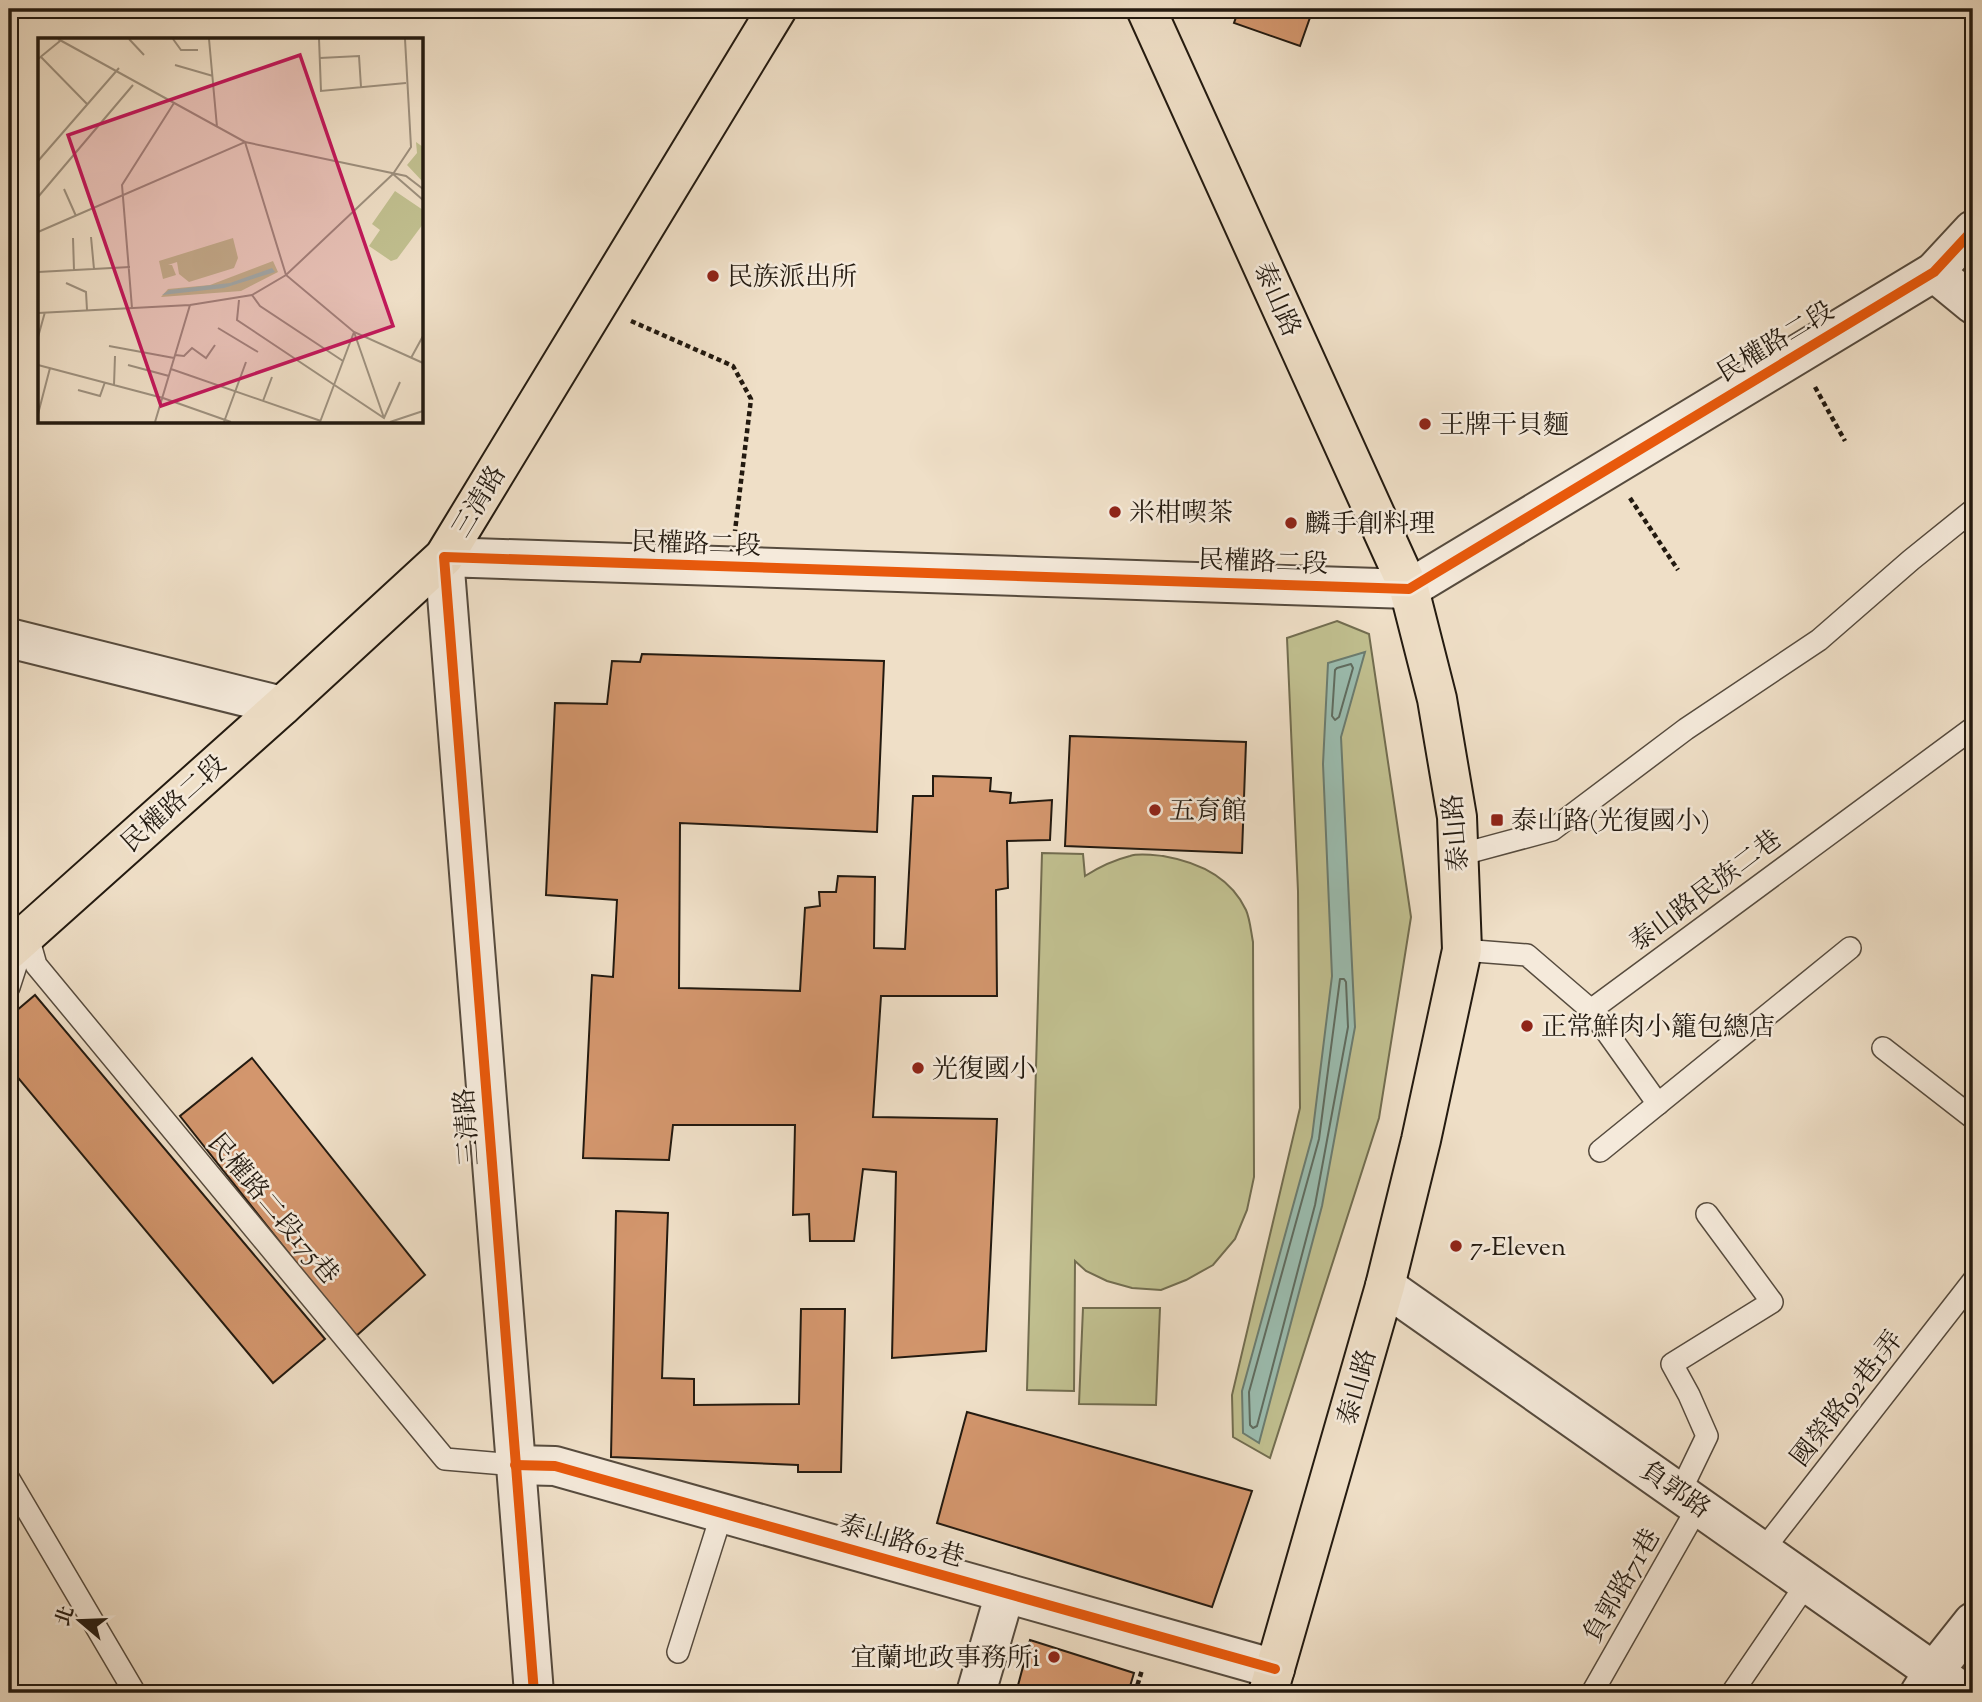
<svg xmlns="http://www.w3.org/2000/svg" width="1982" height="1702" font-family="'Sorts Mill Goudy','Noto Serif TC',serif">
<style>
.green{fill:#c1c090;stroke:#726d50;stroke-width:2}
.water{fill:#9bbdb0;stroke:#6b7c70;stroke-width:2}
.lines{fill:none;stroke-linecap:round;stroke-linejoin:round}
.shore{stroke:#5f6c60;stroke-width:2}
.building{fill:#d3966d;stroke:#231a10;stroke-width:2}
.lane-casing{stroke:#564b3e;stroke-width:24}
.street-casing{stroke:#564b3e;stroke-width:42}
.primary-casing{stroke:#231a10;stroke-width:42}
.path{stroke:#231a10;stroke-width:4.5;stroke-dasharray:5 3.5;stroke-linecap:butt}
.lane{stroke:#f5eadb;stroke-width:21}
.street{stroke:#f5eadb;stroke-width:38}
.primary{stroke:#efdfc7;stroke-width:38}
.cycleway-casing{stroke:#f5eadb;stroke-width:15}
.cycleway{stroke:#e8590c;stroke-width:10}
.poi-dot{fill:#8f2418;stroke:#f5eadb;stroke-width:2.5}
.labels{text-anchor:middle;stroke-width:5;stroke-linejoin:round;paint-order:stroke}
.poi-label{font-size:26px;fill:#231a10;stroke:#f5eadb;text-anchor:start}
.street-label{font-size:26px;fill:#231a10;stroke:#f5eadb}
.inset-road{fill:none;stroke:#9d907e;stroke-width:2}
.view{fill:#c2185b;fill-opacity:0.15;stroke:#c2185b;stroke-width:3.5}
.inset-edge{fill:none;stroke:#231a10;stroke-width:3.5}
</style>
<rect width="100%" height="100%" fill="#efdfc7"/>
<filter id="stains"><feTurbulence type="fractalNoise" baseFrequency=".00286" numOctaves="4"/><feColorMatrix values="0 0 0 0 .2 0 0 0 0 .09 0 0 0 0 .02 0 0 0 .5 -.17"/></filter>
<radialGradient id="worn" r=".72"><stop offset=".6" stop-color="#630" stop-opacity="0"/><stop offset="1" stop-color="#630" stop-opacity=".3"/></radialGradient>
<g class="green">
<polygon points="1337,621 1369,634 1411,917 1379,1118 1270,1458 1233,1437 1232,1395 1300,1108 1298,891 1287,638"/>
<path d="M 1042,853 L 1083,854 L 1085,876 C 1099,867 1114,860 1130,856 C 1139,853 1153,855 1163,856 C 1198,862 1230,876 1246,910 C 1250,919 1251,932 1253,942 L 1254,1177 L 1247,1210 L 1235,1239 L 1213,1265 L 1186,1280 L 1161,1290 L 1132,1288 L 1107,1281 L 1086,1271 L 1075,1261 L 1074,1391 L 1027,1390 Z"/>
<polygon points="1083,1308 1160,1308 1156,1405 1079,1404"/>
</g>
<polygon class="water" points="1365,652 1341,737 1355,1027 1322,1206 1259,1443 1243,1433 1242,1391 1312,1137 1332,976 1323,764 1328,663"/>
<g class="lines">
<g class="shore">
<polygon points="1351,664 1353,668 1339,717 1335,720 1332,716 1335,670 1337,668"/>
<polygon points="1340,979 1344,979 1346,982 1348,1027 1315,1205 1257,1426 1253,1428 1250,1425 1249,1392 1319,1139"/>
</g>
</g>
<g class="building">
<polygon points="1239,9 1313,9 1300,46 1234,23"/>
<polygon points="642,654 884,661 877,832 680,823 679,988 800,991 805,908 820,906 819,892 836,892 838,876 875,877 874,948 905,949 913,796 933,796 933,776 991,778 990,791 1011,793 1010,803 1052,800 1050,840 1007,841 1008,888 996,890 997,996 881,996 873,1117 997,1119 986,1351 892,1358 896,1172 863,1169 854,1241 810,1241 809,1214 793,1215 795,1125 673,1125 669,1160 583,1158 592,975 613,977 617,900 546,895 555,703 607,704 612,661 640,662"/>
<polygon points="1070,736 1246,742 1242,853 1065,846"/>
<polygon points="35,995 325,1339 273,1383 9,1067 9,1017"/>
<polygon points="252,1058 425,1275 355,1337 180,1116"/>
<polygon points="616,1211 668,1213 662,1378 694,1379 694,1405 799,1404 801,1309 845,1309 841,1472 798,1472 798,1465 611,1457"/>
<polygon points="967,1412 1252,1491 1212,1607 937,1523"/>
<polygon points="1030,1640 1134,1673 1128,1693 1016,1693"/>
</g>
<g class="lines">
<g class="lane-casing">
<g id="lane">
<polyline points="1459,855 1552,830 1686,729 1819,640 1911,560 1973,510"/>
<polyline points="27,933 36,965 445,1459 515,1465"/>
<polyline points="1462,950 1527,955 1591,1010 1973,728"/>
<polyline points="9,987 24,941"/>
<polyline points="1591,1010 1658,1104"/>
<polyline points="1883,1048 1973,1118"/>
<polyline points="1600,1151 1850,948"/>
<polyline points="9,1479 135,1693"/>
<polyline points="1680,1492 1707,1436 1689,1395 1672,1364 1772,1302 1707,1214"/>
<polyline points="1763,1550 1973,1281"/>
<polyline points="678,1652 722,1513"/>
<polyline points="1592,1693 1699,1505"/>
<polyline points="1732,1693 1807,1583"/>
</g>
</g>
<g class="street-casing">
<g id="street">
<polyline points="1934,272 1973,304"/>
<polyline points="9,638 282,706"/>
<polyline points="1385,1286 1964,1693"/>
<polyline points="515,1465 555,1466 1275,1669"/>
<polyline points="534,1693 444,557 1409,589 1934,272 1973,230"/>
<polyline points="976,1693 1005,1593"/>
<polyline points="1920,1693 1934,1671 1973,1622"/>
</g>
</g>
<g class="primary-casing">
<g id="primary">
<polyline points="1146,9 1409,589 1437,699 1457,817 1462,950 1421,1140 1385,1286 1268,1693"/>
<polyline points="9,950 282,706 444,557 777,9"/>
</g>
</g>
<g class="path">
<polyline points="631,321 733,366 751,399 735,531"/>
<polyline points="1815,387 1845,441"/>
<polyline points="1630,498 1678,570"/>
<polyline points="1135,1693 1142,1670"/>
</g>
<use href="#lane" class="lane"/>
<use href="#street" class="street"/>
<use href="#primary" class="primary"/>
<g class="cycleway-casing">
<g id="cycleway">
<polyline points="515,1465 555,1466 1275,1669"/>
<polyline points="534,1693 444,557 1409,589 1934,272 1973,230"/>
</g>
</g>
<use href="#cycleway" class="cycleway"/>
</g>
<g class="poi-dot">
<circle cx="713" cy="276" r="7"/>
<circle cx="1425" cy="424" r="7"/>
<circle cx="1115" cy="512" r="7"/>
<circle cx="1291" cy="523" r="7"/>
<circle cx="1155" cy="810" r="7"/>
<rect x="1490" y="813" width="14" height="14" rx="3.5"/>
<circle cx="1527" cy="1026" r="7"/>
<circle cx="918" cy="1068" r="7"/>
<circle cx="1456" cy="1246" r="7"/>
<circle cx="1054" cy="1657" r="7"/>
</g>
<g class="labels">
<g class="poi-label">
<text x="727" y="285">民族派出所</text>
<text x="1439" y="433">王牌干貝麵</text>
<text x="1129" y="521">米柑喫茶</text>
<text x="1305" y="532">麟手創料理</text>
<text x="1169" y="819">五育館</text>
<text x="1511" y="829">泰山路(光復國小)</text>
<text x="1541" y="1035">正常鮮肉小籠包總店</text>
<text x="932" y="1077">光復國小</text>
<text x="1470" y="1255">7-Eleven</text>
<text x="1040" y="1666" text-anchor="end">宜蘭地政事務所i</text>
</g>
<g class="street-label">
<text transform="translate(1278 299) rotate(66)" y="9">泰山路</text>
<text transform="translate(1775 341) rotate(-31)" y="9">民權路二段</text>
<text transform="translate(478 501) rotate(-59)" y="9">三清路</text>
<text transform="translate(696 543) rotate(2)" y="9">民權路二段</text>
<text transform="translate(1263 561) rotate(2)" y="9">民權路二段</text>
<text transform="translate(173 803) rotate(-42)" y="9">民權路二段</text>
<text transform="translate(1455 833) rotate(-95)" y="9">泰山路</text>
<text transform="translate(1705 890) rotate(-37)" y="9">泰山路民族二巷</text>
<text transform="translate(466 1127) rotate(-94)" y="9">三清路</text>
<text transform="translate(274 1208) rotate(50)" y="9">民權路二段175巷</text>
<text transform="translate(1356 1387) rotate(-74)" y="9">泰山路</text>
<text transform="translate(1846 1398) rotate(-52)" y="9">國榮路92巷1弄</text>
<text transform="translate(1676 1489) rotate(35)" y="9">負郭路</text>
<text transform="translate(902 1540) rotate(16)" y="9">泰山路62巷</text>
<text transform="translate(1621 1585) rotate(-60)" y="9">負郭路71巷</text>
</g>
</g>
<g transform="translate(38 38)">
<rect width="385" height="385" fill="#efdfc7"/>
<path d="M 378,104 L 385,109 L 385,144 L 369,127 L 379,115 ZM 357,153 L 385,172 L 385,186 L 359,221 L 353,223 L 331,208 L 342,192 L 334,186 ZM 195,200 L 200,220 L 196,230 L 151,244 L 141,236 L 139,224 L 130,227 L 134,227 L 138,237 L 125,241 L 121,223 ZM 235,223 L 240,234 L 203,253 L 123,259 L 130,251 L 172,247 Z" fill="#c1c090"/>
<path d="M 234,230 L 237,234 L 186,250 L 124,257 L 131,252 L 192,245 Z" fill="#9bbdb0"/>
<path class="inset-road" d="M 20,1 L 207,104 L 368,138 L 385,151M 91,1 L 106,17M 135,1 L 143,12 L 160,12M 171,1 L 179,89M 281,1 L 283,53 L 368,45M 3,19 L 50,67M 282,20 L 321,18 L 323,49M 0,21 L 22,3M 137,27 L 175,38M 0,123 L 81,30M 355,136 L 373,109 L 367,1M 355,136 L 385,162M 26,151 L 38,178M 0,159 L 95,47M 0,194 L 207,104 L 248,237 L 316,294 L 385,325M 53,199 L 56,231M 35,200 L 36,232M 0,234 L 92,229M 28,245 L 48,254 L 49,272M 214,257 L 222,268 L 305,323M 201,262 L 199,282 L 346,380 L 362,344M 94,270 L 84,147 L 136,65M 0,275 L 152,267 L 214,257 L 248,237 L 355,136M 180,290 L 220,314M 316,294 L 346,380M 0,299 L 7,274M 71,308 L 136,320M 137,317 L 146,318 L 154,310 L 168,320 L 177,307M 373,320 L 385,298M 0,327 L 125,360 L 193,384M 90,327 L 131,338M 133,331 L 283,383M 76,347 L 77,318M 40,352 L 62,358 L 67,344M 225,363 L 234,339M 0,376 L 12,330M 117,384 L 152,267M 186,384 L 208,324M 282,384 L 316,294M 352,384 L 385,373"/>
<path class="view" d="M 262,17 L 355,288 L 123,368 L 30,97 Z"/>
<rect width="385" height="385" class="inset-edge"/>
</g>
<rect width="1982" height="1702" fill="none" stroke="#efdfc7" stroke-width="35"/>
<rect x="10" y="10" width="1961" height="1681" fill="none" stroke="#231a10" stroke-width="3.5"/>
<rect x="18" y="18" width="1947" height="1667" fill="none" stroke="#231a10" stroke-width="2"/>
<g transform="translate(80 1621) rotate(289)" stroke="#f5eadb" stroke-width="5" paint-order="stroke">
<path d="M0-5L12 26L0 18L-12 26Z" fill="#231a10"/>
<text y="-10" font-size="19" font-weight="bold" text-anchor="middle" fill="#231a10">北</text>
</g>
<rect width="100%" height="100%" filter="url(#stains)"/>
<rect width="100%" height="100%" fill="url(#worn)"/>
</svg>
